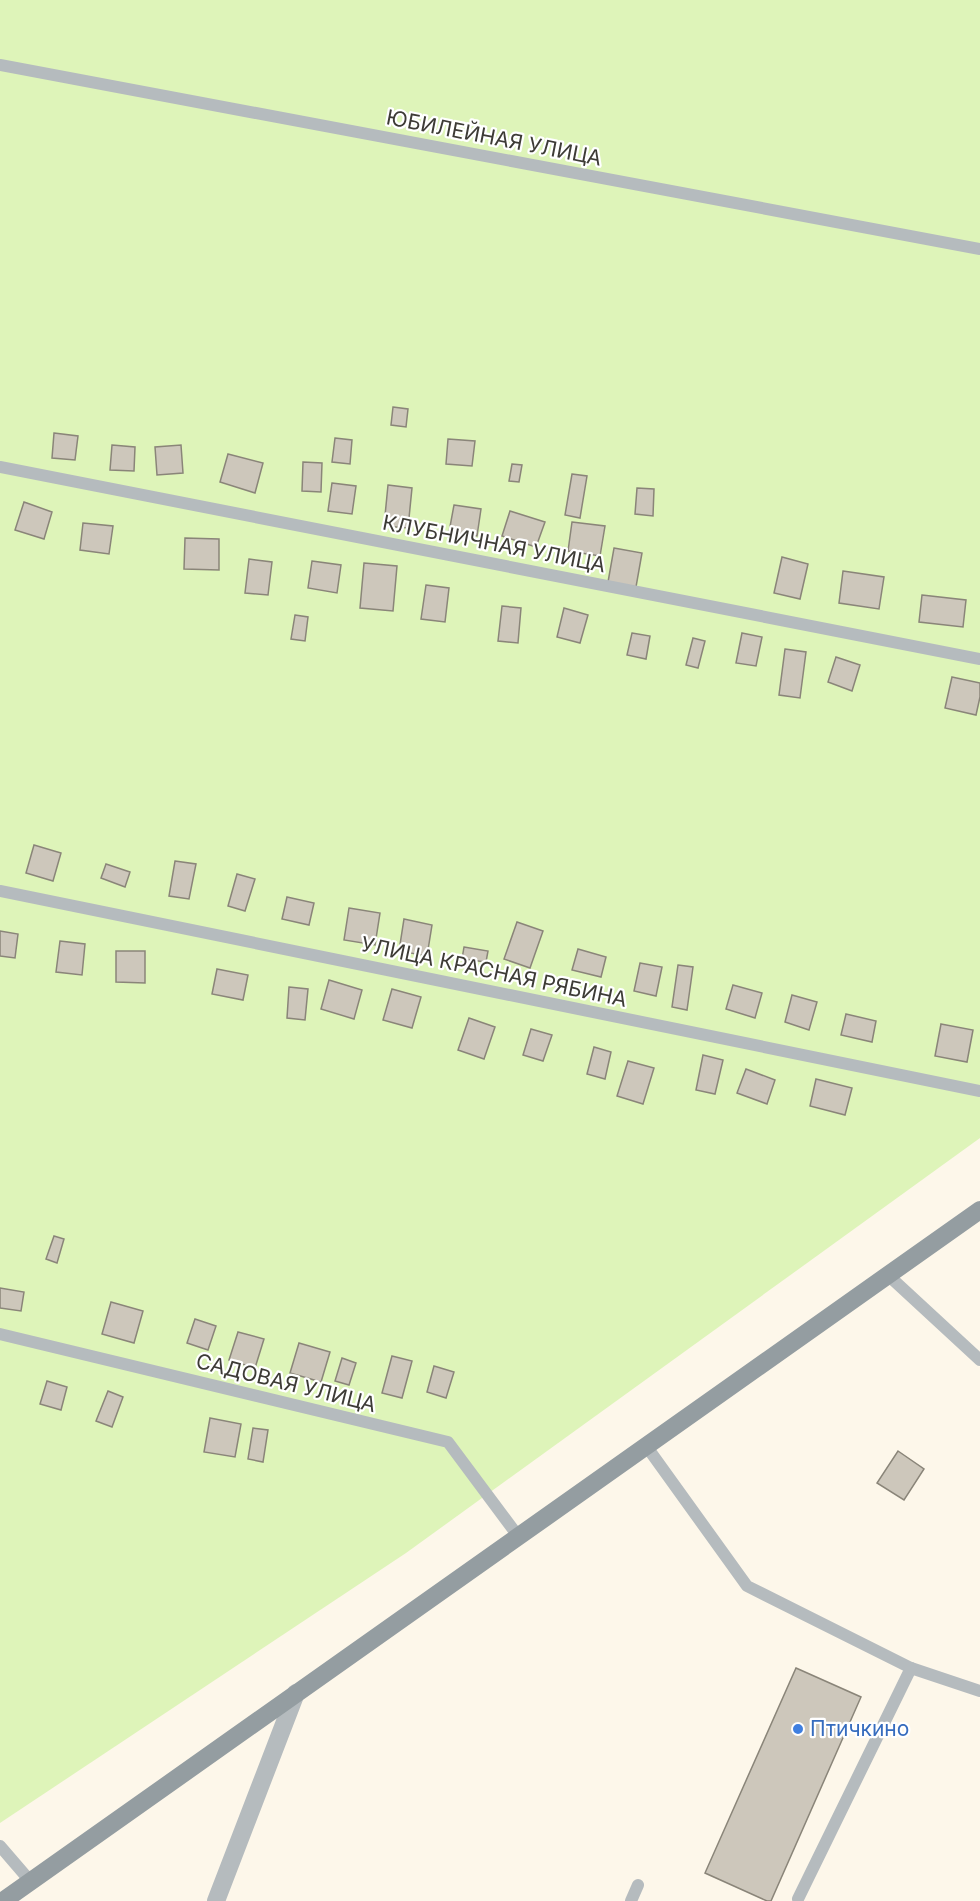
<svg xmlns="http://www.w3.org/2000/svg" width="980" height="1901" font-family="Inter,sans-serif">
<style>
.green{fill:#def4b9}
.building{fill:#cdc7bb;stroke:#8a8579;stroke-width:1.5}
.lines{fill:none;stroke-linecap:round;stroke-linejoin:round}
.lane{stroke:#b5bbbe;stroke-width:12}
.street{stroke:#b5bbbe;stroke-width:18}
.secondary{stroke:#949da1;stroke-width:18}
.shop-dot{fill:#3f7fe0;stroke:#fff;stroke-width:2}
.labels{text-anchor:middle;stroke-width:4.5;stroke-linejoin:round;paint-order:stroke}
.street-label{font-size:21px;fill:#3d3b36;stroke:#fff}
.shop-label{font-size:21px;fill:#366cbe;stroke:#fff;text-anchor:start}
</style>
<rect width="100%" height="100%" fill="#fdf7ea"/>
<polygon class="green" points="0,0 980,0 980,1138 406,1553 0,1823"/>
<g class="building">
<polygon points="393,407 408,409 406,427 391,425"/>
<polygon points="54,433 78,436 75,460 52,458"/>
<polygon points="335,438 352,440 350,464 332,462"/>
<polygon points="448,439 475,441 472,466 446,464"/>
<polygon points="112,445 135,447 134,471 110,470"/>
<polygon points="181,445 183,473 157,475 155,447"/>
<polygon points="228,454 263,463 255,493 220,482"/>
<polygon points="303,462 322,463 321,492 302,491"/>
<polygon points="512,464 522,465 519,482 509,481"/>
<polygon points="572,474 587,476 580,518 565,515"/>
<polygon points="332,483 356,486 352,514 328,511"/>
<polygon points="388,485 412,488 408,528 384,526"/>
<polygon points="637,488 654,489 653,516 635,514"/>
<polygon points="24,502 52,512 44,539 15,530"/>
<polygon points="454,505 481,509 477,536 449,532"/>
<polygon points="510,511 545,522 536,547 502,536"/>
<polygon points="572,522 605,526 600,556 568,551"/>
<polygon points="83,523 113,526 109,554 80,550"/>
<polygon points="185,538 219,539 219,570 184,569"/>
<polygon points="614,548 642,553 636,587 608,582"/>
<polygon points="782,557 808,564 800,599 774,593"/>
<polygon points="249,559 272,562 268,595 245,593"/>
<polygon points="312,561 341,565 337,593 308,588"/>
<polygon points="364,563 397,566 393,611 360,608"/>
<polygon points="843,571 884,577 879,609 839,603"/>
<polygon points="426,585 449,588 445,622 421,619"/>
<polygon points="922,595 966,600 963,627 919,622"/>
<polygon points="502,606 521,608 518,643 498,641"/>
<polygon points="564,608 588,615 580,643 557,637"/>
<polygon points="295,615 308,617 305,641 291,639"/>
<polygon points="632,633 650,636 646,659 627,655"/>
<polygon points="742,633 762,637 756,666 736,663"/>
<polygon points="693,638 705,641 698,668 686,665"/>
<polygon points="785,649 806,652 800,698 779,695"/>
<polygon points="836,657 860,665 852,691 828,682"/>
<polygon points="952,677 980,683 980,697 976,715 945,708"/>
<polygon points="34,845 61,853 53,881 26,873"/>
<polygon points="175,861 196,864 189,899 169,896"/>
<polygon points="106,864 130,872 125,887 101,878"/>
<polygon points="237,874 255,879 245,911 228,906"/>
<polygon points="287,897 314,903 309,925 282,919"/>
<polygon points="349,908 380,913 375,945 344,940"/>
<polygon points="404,919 432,925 427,956 399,951"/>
<polygon points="517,922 543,931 530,968 504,959"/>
<polygon points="0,931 18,934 15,958 0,956"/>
<polygon points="60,941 85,944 82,975 56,972"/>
<polygon points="464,947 488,951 486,962 462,959"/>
<polygon points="578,949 606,957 601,977 572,970"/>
<polygon points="116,951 145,951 145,983 116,982"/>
<polygon points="640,963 662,967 656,996 634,991"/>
<polygon points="678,965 693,967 687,1010 672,1007"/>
<polygon points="217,969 248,975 243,1000 212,994"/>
<polygon points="329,980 362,990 354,1019 321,1009"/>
<polygon points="733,985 762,993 755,1018 726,1009"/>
<polygon points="289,987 308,989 305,1020 287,1018"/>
<polygon points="392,989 421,997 412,1028 383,1020"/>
<polygon points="792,995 817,1002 809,1030 785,1022"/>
<polygon points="846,1014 876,1021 872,1042 841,1035"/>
<polygon points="469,1018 495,1027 484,1059 458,1050"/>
<polygon points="941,1024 973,1030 967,1062 935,1056"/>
<polygon points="531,1029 552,1035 543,1061 523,1055"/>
<polygon points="594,1047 611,1052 605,1079 587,1074"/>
<polygon points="703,1055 723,1060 715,1094 696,1090"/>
<polygon points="628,1061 654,1068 643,1104 617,1096"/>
<polygon points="746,1069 775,1080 767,1104 737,1093"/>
<polygon points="816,1079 852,1088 845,1115 810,1106"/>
<polygon points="54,1236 64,1239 57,1263 46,1259"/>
<polygon points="0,1288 24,1292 21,1311 0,1308"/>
<polygon points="111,1302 143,1311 134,1343 102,1334"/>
<polygon points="195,1319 216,1326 208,1350 187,1343"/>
<polygon points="238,1332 264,1339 255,1368 229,1360"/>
<polygon points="299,1343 330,1352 321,1382 290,1373"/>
<polygon points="392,1356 412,1361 402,1398 382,1393"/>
<polygon points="342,1358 356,1363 349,1385 335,1381"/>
<polygon points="434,1366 454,1372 446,1398 427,1392"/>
<polygon points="47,1381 67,1387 61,1410 40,1404"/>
<polygon points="108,1391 123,1397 112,1427 96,1421"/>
<polygon points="210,1418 241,1424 235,1457 204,1452"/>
<polygon points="253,1428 268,1430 263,1462 248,1459"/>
<polygon points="898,1451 924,1469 904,1500 877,1483"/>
<polygon points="796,1668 861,1697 771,1901 767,1901 705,1873"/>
</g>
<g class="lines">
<g class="lane">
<polyline points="0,65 980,249"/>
<polyline points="0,467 980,659"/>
<polyline points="0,891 980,1091"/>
<polyline points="889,1276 980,1360"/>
<polyline points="0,1334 448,1442 518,1536"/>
<polyline points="647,1447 747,1586 911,1668 980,1691"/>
<polyline points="0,1846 31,1882"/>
<polyline points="798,1899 911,1668"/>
<polyline points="631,1901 638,1885"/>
</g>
<polyline class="street" points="216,1901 296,1693"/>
<polyline class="secondary" points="3,1901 980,1210"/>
</g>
<circle class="shop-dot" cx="798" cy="1729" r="6"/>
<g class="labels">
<g class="street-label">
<text transform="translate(494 138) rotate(11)" y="7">ЮБИЛЕЙНАЯ УЛИЦА</text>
<text transform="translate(494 544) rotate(11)" y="7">КЛУБНИЧНАЯ УЛИЦА</text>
<text transform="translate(494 972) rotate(12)" y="7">УЛИЦА КРАСНАЯ РЯБИНА</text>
<text transform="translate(286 1383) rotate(14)" y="7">САДОВАЯ УЛИЦА</text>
</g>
<g class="shop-label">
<text x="810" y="1736">Птичкино</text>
</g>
</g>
</svg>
